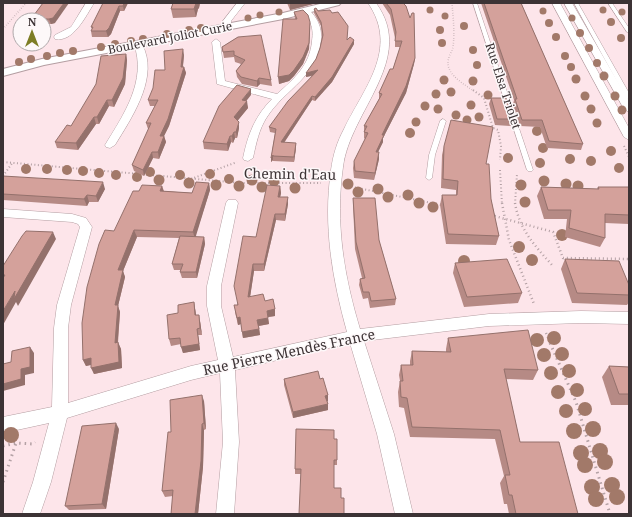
<svg xmlns="http://www.w3.org/2000/svg" width="632" height="517" font-family="'Noto Serif',serif">
<style>
.lines{fill:none;stroke-linecap:round;stroke-linejoin:round}
.service-casing{stroke:#b49ea2;stroke-width:1}
.minor-casing{stroke:#b49ea2;stroke-width:1}
.tertiary-casing{stroke:#b49ea2;stroke-width:2}
.path-far3{stroke:#b4a1a5;stroke-width:1.5;stroke-dasharray:0.5 2;stroke-linecap:butt}
.path-far2{stroke:#b4a1a5;stroke-width:2;stroke-dasharray:1 2.5;stroke-linecap:butt}
.path-far1{stroke:#b4a1a5;stroke-width:2.5;stroke-dasharray:1 3;stroke-linecap:butt}
.path{stroke:#b4a1a5;stroke-width:3;stroke-dasharray:1.5 4;stroke-linecap:butt}
.service{fill:#fff;fill-rule:evenodd}
.minor{fill:#fff;fill-rule:evenodd}
.tertiary{fill:#fff;fill-rule:evenodd}
.tree{fill:#a27969}
.wall{fill:#b68a85}
.shaded-wall{fill:#94716c}
.building{fill:#d4a19b;stroke:#94716c}
.labels{text-anchor:middle;stroke-width:3;stroke-linejoin:round;paint-order:stroke}
.far-street-label{font-size:12px;fill:#3c3335;stroke:#fdf8f9}
.street-label{font-size:14px;fill:#3c3335;stroke:#fdf8f9}
</style>
<rect width="100%" height="100%" fill="#fde5ea"/>
<g class="lines">
<g class="service-casing">
<g id="service">
<polygon points="473,3 477,3 533,170 532,171 528,171 527,170"/>
<polygon points="574,3 578,3 629,93 629,100 626,98"/>
<polygon points="608,3 612,3 629,28 629,32 627,32"/>
<polygon points="443,119 446,121 435,155 432,178 429,180 426,178 429,155 440,121"/>
</g>
</g>
<g class="minor-casing">
<g id="minor">
<path d="M 86,3 L 94,3 C 86,16 73,43 55,39 L 54,37 L 55,35 L 71,27 Z"/>
<polygon points="237,3 245,3 231,21 231,29 225,29 223,21"/>
<path d="M 368,3 L 376,3 C 417,59 350,111 343,167 C 335,223 344,276 360,329 L 489,314 L 581,311 L 629,312 L 629,324 L 581,323 L 489,326 L 364,341 L 394,434 L 413,514 L 395,514 L 377,434 L 350,343 L 235,370 L 239,442 L 234,514 L 216,514 L 223,442 L 220,373 L 191,380 L 67,418 L 51,482 L 40,514 L 22,514 L 33,482 L 49,423 L 3,433 L 3,417 L 52,407 L 54,328 L 57,305 L 80,227 L 78,224 L 72,222 L 3,217 L 3,209 L 72,214 L 86,218 L 92,227 L 71,305 L 68,328 L 68,403 L 191,366 L 218,360 L 207,306 L 207,286 L 226,203 L 228,200 L 236,200 L 238,203 L 221,286 L 221,306 L 233,357 L 347,332 C 332,278 323,225 331,170 C 333,155 337,142 344,129 C 363,89 400,49 368,3 Z"/>
<polygon points="552,3 560,3 629,128 629,140 624,137"/>
<polygon points="564,3 572,3 629,101 629,112 624,109"/>
<path d="M 302,9 L 308,9 C 317,17 322,27 321,39 C 319,76 285,89 267,117 C 259,129 256,144 253,158 L 248,161 L 244,160 L 243,158 C 248,134 255,116 272,99 L 217,84 L 212,42 L 216,39 L 220,42 L 225,81 L 277,94 C 294,79 310,65 312,41 C 313,34 313,27 309,20 C 307,17 304,14 301,11 Z"/>
<path d="M 138,41 C 143,43 143,46 145,51 C 156,82 131,119 115,145 L 110,148 L 106,147 L 105,145 C 124,114 147,81 134,44 Z"/>
</g>
</g>
<g class="tertiary-casing">
<polygon id="tertiary" points="324,3 341,3 339,5 283,19 44,65 3,76 3,69 42,59 283,13"/>
</g>
<g class="path-far3">
<path d="M 452,3 C 453,17 455,32 453,47 C 452,52 448,57 448,62 C 447,75 465,85 474,91"/>
<polyline points="3,29 26,3"/>
</g>
<g class="path-far2">
<polyline points="473,90 484,98 493,128 498,130 501,146 500,160"/>
<polyline points="624,146 629,157"/>
<polyline points="3,162 242,183 321,183"/>
<polyline points="500,170 502,204"/>
<polyline points="3,176 13,162"/>
<polyline points="191,179 237,162"/>
<polyline points="348,186 437,204"/>
<polyline points="515,204 517,174"/>
</g>
<g class="path-far1">
<polyline points="432,203 443,205"/>
<polyline points="502,203 509,240 534,304"/>
<path d="M 515,203 C 519,229 535,246 552,265"/>
<polyline points="491,215 553,232 563,258 629,259"/>
<polyline points="546,333 551,344"/>
</g>
<g class="path">
<polyline points="550,343 576,402 610,514"/>
<polyline points="3,446 16,443 33,444 35,442"/>
<polyline points="3,482 16,443"/>
</g>
<use href="#service" class="service"/>
<use href="#minor" class="minor"/>
<use href="#tertiary" class="tertiary"/>
</g>
<g class="tree">
<circle cx="430" cy="10" r="3.5"/>
<circle cx="603" cy="10" r="3.5"/>
<circle cx="543" cy="11" r="3.5"/>
<circle cx="279" cy="12" r="3.5"/>
<circle cx="622" cy="12" r="3.5"/>
<circle cx="260" cy="15" r="3.5"/>
<circle cx="445" cy="16" r="3.5"/>
<circle cx="248" cy="18" r="3.5"/>
<circle cx="572" cy="18" r="3.5"/>
<circle cx="611" cy="22" r="4"/>
<circle cx="549" cy="23" r="4"/>
<circle cx="464" cy="26" r="4"/>
<circle cx="201" cy="28" r="4"/>
<circle cx="189" cy="30" r="4"/>
<circle cx="440" cy="30" r="4"/>
<circle cx="580" cy="33" r="4"/>
<circle cx="167" cy="34" r="4"/>
<circle cx="556" cy="37" r="4"/>
<circle cx="621" cy="38" r="4"/>
<circle cx="143" cy="39" r="4"/>
<circle cx="131" cy="41" r="4"/>
<circle cx="442" cy="43" r="4"/>
<circle cx="115" cy="44" r="4"/>
<circle cx="101" cy="47" r="4"/>
<circle cx="589" cy="48" r="4"/>
<circle cx="473" cy="50" r="4"/>
<circle cx="73" cy="51" r="4"/>
<circle cx="60" cy="53" r="4"/>
<circle cx="47" cy="56" r="4"/>
<circle cx="565" cy="56" r="4"/>
<circle cx="31" cy="59" r="4"/>
<circle cx="19" cy="62" r="4"/>
<circle cx="597" cy="63" r="4"/>
<circle cx="477" cy="65" r="4"/>
<circle cx="571" cy="67" r="4"/>
<circle cx="604" cy="76" r="4.5"/>
<circle cx="576" cy="79" r="4.5"/>
<circle cx="444" cy="80" r="4.5"/>
<circle cx="473" cy="81" r="4.5"/>
<circle cx="451" cy="92" r="4.5"/>
<circle cx="436" cy="94" r="4.5"/>
<circle cx="488" cy="95" r="4.5"/>
<circle cx="585" cy="96" r="4.5"/>
<circle cx="615" cy="96" r="4.5"/>
<circle cx="471" cy="105" r="4.5"/>
<circle cx="425" cy="106" r="4.5"/>
<circle cx="438" cy="109" r="4.5"/>
<circle cx="591" cy="109" r="4.5"/>
<circle cx="622" cy="110" r="4.5"/>
<circle cx="456" cy="115" r="4.5"/>
<circle cx="479" cy="117" r="4.5"/>
<circle cx="467" cy="120" r="4.5"/>
<circle cx="416" cy="122" r="4.5"/>
<circle cx="597" cy="123" r="4.5"/>
<circle cx="537" cy="131" r="5"/>
<circle cx="410" cy="133" r="5"/>
<circle cx="543" cy="148" r="5"/>
<circle cx="611" cy="151" r="5"/>
<circle cx="508" cy="158" r="5"/>
<circle cx="570" cy="159" r="5"/>
<circle cx="591" cy="161" r="5"/>
<circle cx="540" cy="163" r="5"/>
<circle cx="619" cy="168" r="5"/>
<circle cx="26" cy="169" r="5"/>
<circle cx="47" cy="169" r="5"/>
<circle cx="67" cy="170" r="5"/>
<circle cx="83" cy="171" r="5"/>
<circle cx="150" cy="172" r="5"/>
<circle cx="99" cy="173" r="5"/>
<circle cx="210" cy="174" r="5"/>
<circle cx="116" cy="175" r="5"/>
<circle cx="180" cy="175" r="5"/>
<circle cx="137" cy="177" r="5"/>
<circle cx="229" cy="179" r="5"/>
<circle cx="159" cy="180" r="5.5"/>
<circle cx="252" cy="180" r="5.5"/>
<circle cx="274" cy="181" r="5.5"/>
<circle cx="544" cy="181" r="5.5"/>
<circle cx="189" cy="183" r="5.5"/>
<circle cx="348" cy="184" r="5.5"/>
<circle cx="566" cy="184" r="5.5"/>
<circle cx="216" cy="185" r="5.5"/>
<circle cx="521" cy="185" r="5.5"/>
<circle cx="239" cy="186" r="5.5"/>
<circle cx="578" cy="186" r="5.5"/>
<circle cx="262" cy="187" r="5.5"/>
<circle cx="295" cy="188" r="5.5"/>
<circle cx="378" cy="189" r="5.5"/>
<circle cx="358" cy="192" r="5.5"/>
<circle cx="408" cy="195" r="5.5"/>
<circle cx="388" cy="197" r="5.5"/>
<circle cx="525" cy="202" r="5.5"/>
<circle cx="419" cy="203" r="5.5"/>
<circle cx="433" cy="207" r="5.5"/>
<circle cx="562" cy="235" r="6"/>
<circle cx="519" cy="247" r="6"/>
<circle cx="532" cy="260" r="6"/>
<circle cx="464" cy="261" r="6"/>
<circle cx="554" cy="338" r="7"/>
<circle cx="537" cy="340" r="7"/>
<circle cx="562" cy="354" r="7"/>
<circle cx="544" cy="355" r="7"/>
<circle cx="569" cy="371" r="7"/>
<circle cx="551" cy="373" r="7"/>
<circle cx="577" cy="390" r="7"/>
<circle cx="558" cy="392" r="7"/>
<circle cx="585" cy="409" r="7"/>
<circle cx="566" cy="411" r="7"/>
<circle cx="593" cy="429" r="8"/>
<circle cx="574" cy="431" r="8"/>
<circle cx="11" cy="435" r="8"/>
<circle cx="600" cy="451" r="8"/>
<circle cx="581" cy="453" r="8"/>
<circle cx="605" cy="462" r="8"/>
<circle cx="585" cy="465" r="8"/>
<circle cx="612" cy="485" r="8"/>
<circle cx="592" cy="487" r="8"/>
<circle cx="617" cy="497" r="8"/>
<circle cx="596" cy="499" r="8"/>
</g>
<g class="wall">
<polygon points="43,3 55,23 51,24 44,24 44,20 31,20 31,19"/>
<polygon points="103,3 128,3 124,11 120,11 111,34 108,37 92,37 91,31 92,29 91,27"/>
<polygon points="173,3 200,3 199,8 198,9 196,17 173,18 171,9"/>
<polygon points="287,3 313,3 313,4 290,10"/>
<polygon points="382,3 403,3 415,58 414,64 406,93 383,138 383,142 378,152 379,159 374,180 354,178 353,168 354,161 365,139 364,138 364,126 379,99 379,93 393,69 400,47 395,47 395,38 390,15"/>
<polygon points="481,3 521,3 583,144 581,150 547,148 540,127 520,126 513,105 514,100"/>
<polygon points="314,9 318,11 347,40 354,44 332,82 315,101 312,100 284,143 296,143 296,148 294,162 273,161 273,160 271,162 271,158 275,133 270,132 269,127 312,76 306,77 316,59 320,48 322,37 321,26 314,13"/>
<polygon points="294,12 310,28 309,49 303,64 294,76 289,81 279,84 295,19"/>
<polygon points="238,37 271,80 272,86 260,84 257,87 242,84 237,77 236,71 241,64 235,62 234,57 224,58 222,47"/>
<polygon points="126,54 127,60 125,84 114,107 109,106 99,124 96,124 78,150 57,148 55,142 71,126"/>
<polygon points="184,55 183,67 184,67 186,73 169,126 164,136 166,142 159,159 153,158 144,176 134,171 132,165 149,129 148,129 146,123 155,106 150,106 148,100 165,70"/>
<polygon points="251,95 246,101 248,108 237,121 239,128 237,138 235,138 233,143 231,142 228,151 204,149 203,142"/>
<polygon points="491,98 513,119 511,126 495,125 489,104"/>
<polygon points="444,146 486,164 491,199 499,236 496,245 446,244 440,205 442,195 456,195 456,190 441,188 442,155"/>
<polygon points="3,176 105,189 98,202 89,202 87,206 3,200"/>
<polygon points="209,183 210,190 195,237 204,237 205,244 197,278 182,278 180,272 181,270 174,270 172,264 179,238 137,237 123,271 125,277 118,306 120,312 118,343 121,349 122,368 94,374 91,365 86,366 83,360 139,191 162,186 164,191 192,193"/>
<polygon points="280,186 281,193 280,197 288,204 285,221 276,220 264,271 254,271 250,297 265,301 275,309 275,316 268,317 269,324 259,326 260,335 243,338 241,324 238,325 235,312 256,237"/>
<polygon points="541,187 597,189 598,187 629,187 629,224 605,223 605,238 600,247 565,237 567,219 544,219 537,196"/>
<polygon points="353,198 379,240 396,299 395,305 370,308 368,298 363,299 359,285 360,279 362,278 355,249 353,205"/>
<polygon points="565,259 629,285 629,302 627,305 572,303 561,269"/>
<polygon points="455,263 522,293 518,303 464,307 453,273"/>
<polygon points="194,302 196,315 200,321 202,335 198,335 200,350 183,353 181,344 171,346 169,339 178,313"/>
<polygon points="448,338 538,370 533,380 506,379 520,442 578,514 509,514 507,504 504,504 500,483 504,476 495,439 410,437 404,408 399,407 398,392 400,381 399,375 401,365 410,365 410,361 412,351 446,352 446,349"/>
<polygon points="609,366 629,367 629,405 611,405 602,377"/>
<polygon points="284,379 320,379 328,395 328,401 327,402 328,404 328,410 293,418 284,385"/>
<polygon points="204,401 206,429 204,430 203,467 198,514 171,514 173,496 165,497 162,491 171,432"/>
<polygon points="119,429 106,509 69,510 65,506"/>
<polygon points="334,439 337,460 337,465 334,465 334,488 341,498 344,514 301,474 295,474 295,469"/>
</g>
<g class="shaded-wall">
<polygon points="64,3 69,3 55,23 51,24 49,19"/>
<polygon points="124,3 128,3 124,11 123,6"/>
<polygon points="196,3 200,3 199,8 198,9 196,17 194,9"/>
<polygon points="294,3 313,3 313,4 290,10 290,4"/>
<polygon points="119,6 120,11 111,34 108,37 106,31"/>
<polygon points="310,22 309,49 303,64 294,76 289,81 279,84 278,77"/>
<polygon points="354,40 354,44 332,82 315,101 315,97"/>
<polygon points="183,49 184,55 182,73 181,67"/>
<polygon points="126,54 127,60 125,84 114,107 112,100"/>
<polygon points="415,58 414,64 406,93 383,138 383,142 375,158 376,152 382,135"/>
<polygon points="184,67 186,73 169,126 161,142 160,136"/>
<polygon points="318,70 318,74 306,77 306,73"/>
<polygon points="259,78 260,84 257,87 257,81"/>
<polygon points="251,89 251,95 242,106 242,100"/>
<polygon points="312,96 312,100 281,147 281,142"/>
<polygon points="107,100 109,106 99,124 97,117"/>
<polygon points="247,101 248,108 235,124 234,117"/>
<polygon points="94,117 96,124 78,150 76,143"/>
<polygon points="239,122 239,128 237,138 236,132"/>
<polygon points="234,132 235,138 233,143 232,136"/>
<polygon points="164,136 166,142 159,159 158,152"/>
<polygon points="230,136 231,142 228,151 227,144"/>
<polygon points="296,143 296,148 294,162 294,157"/>
<polygon points="152,152 153,158 144,176 143,170"/>
<polygon points="379,152 379,159 374,180 375,173"/>
<polygon points="273,155 273,160 271,162 271,158"/>
<polygon points="103,182 105,189 98,202 96,196"/>
<polygon points="209,183 210,190 195,239 193,232"/>
<polygon points="162,186 164,193 160,191"/>
<polygon points="280,186 281,193 279,203 278,197"/>
<polygon points="87,195 89,202 87,206 84,199"/>
<polygon points="288,197 288,204 285,221 285,214"/>
<polygon points="275,214 276,220 264,271 264,264"/>
<polygon points="134,230 137,237 123,271 125,277 118,306 120,312 117,350 115,343 115,305 118,270"/>
<polygon points="53,232 56,239 18,306 16,302 3,325 3,311 15,291"/>
<polygon points="204,237 205,244 197,278 196,272"/>
<polygon points="253,264 254,271 249,304 248,297"/>
<polygon points="194,302 195,308 197,322 195,315"/>
<polygon points="275,309 275,316 268,317 267,311"/>
<polygon points="199,315 200,321 202,335 200,328"/>
<polygon points="240,317 241,324 238,325 237,318"/>
<polygon points="268,318 269,324 258,326 257,320"/>
<polygon points="197,329 198,335 200,350 183,353 181,347"/>
<polygon points="259,329 260,335 243,338 242,332"/>
<polygon points="118,342 121,349 122,368 94,374 91,368"/>
<polygon points="30,347 34,353 34,373 25,375 25,385 3,391 3,384"/>
<polygon points="91,358 94,364 86,366 83,360"/>
<polygon points="202,395 204,401 206,429 204,423"/>
<polygon points="328,395 328,401 325,402 325,396"/>
<polygon points="328,404 328,410 293,418 293,412"/>
<polygon points="116,423 119,429 106,509 102,504"/>
<polygon points="202,424 204,430 203,467 198,514 195,514"/>
</g>
<g class="building">
<polygon points="43,3 64,3 53,18 49,19 31,19"/>
<polygon points="103,3 124,3 123,6 119,6 109,28 106,31 91,31 93,27 91,27"/>
<polygon points="173,3 196,3 194,9 171,9"/>
<polygon points="386,3 403,3 406,6 410,18 412,13 414,13 415,58 406,86 382,135 384,135 376,152 379,152 375,173 355,171 354,161 368,133 364,132 367,126 364,126 382,94 379,93 390,69 393,69 402,41 395,41 396,32 391,9"/>
<polygon points="484,3 521,3 583,144 549,141 542,120 522,120 515,99 517,99"/>
<polygon points="316,8 318,11 330,10 332,13 338,12 348,26 347,40 350,37 354,40 332,77 315,97 312,96 281,142 296,143 294,157 273,156 273,155 271,158 276,129 269,127 288,101 318,70 306,73 316,59 320,48 323,35 321,22 314,9"/>
<polygon points="303,10 308,15 310,22 309,43 303,57 294,70 289,75 278,77 283,19 297,19 294,12"/>
<polygon points="261,35 271,80 259,78 257,81 241,77 236,71 245,60 234,55 234,51 223,52 222,47 238,37"/>
<polygon points="183,49 181,67 184,67 168,119 160,136 164,136 158,152 152,152 143,170 132,165 151,123 146,123 158,100 148,100 153,88 155,70 165,70 164,51"/>
<polygon points="126,54 123,78 112,100 107,100 97,117 94,117 76,143 55,142 67,125 71,126 96,84 101,56"/>
<polygon points="237,85 251,89 242,100 247,101 234,117 239,122 236,132 234,132 232,136 230,136 227,144 203,142 219,106"/>
<polygon points="491,98 506,98 513,119 497,119"/>
<polygon points="451,120 493,127 486,164 489,164 491,199 499,236 448,234 442,195 457,195 458,181 443,179 444,146"/>
<polygon points="3,176 103,182 96,196 87,195 84,199 3,194"/>
<polygon points="196,182 209,183 193,232 134,230 118,270 123,270 115,305 118,305 115,343 118,342 119,362 91,368 91,358 83,360 82,323 87,287 99,244 105,230 114,231 133,191 139,191 142,185 162,186 160,191 192,193"/>
<polygon points="267,185 280,186 278,197 288,197 285,214 275,214 264,264 253,264 248,297 263,294 265,301 273,299 275,309 267,311 268,318 257,320 259,329 242,332 240,317 237,318 234,305 238,305 234,286 243,236 256,237"/>
<polygon points="541,187 599,189 598,187 629,187 629,215 605,214 605,238 569,228 571,210 548,210"/>
<polygon points="353,198 375,198 379,240 396,299 371,301 369,292 363,292 360,279 365,278 356,242"/>
<polygon points="26,231 53,232 14,299 15,291 3,311 3,278 5,275 3,275 3,266 22,236"/>
<polygon points="180,236 204,237 196,272 180,272 183,264 172,264"/>
<polygon points="507,259 522,293 467,297 455,263"/>
<polygon points="565,259 619,261 629,285 629,295 577,293"/>
<polygon points="194,302 195,315 199,315 200,328 197,329 199,344 181,347 180,338 169,339 167,315 178,313 178,305"/>
<polygon points="528,330 538,370 504,369 520,442 559,442 578,514 516,514 512,495 509,495 505,475 510,475 500,430 412,427 407,398 401,397 400,381 403,381 401,365 413,365 412,351 451,352 448,338"/>
<polygon points="30,347 30,367 21,369 21,379 3,384 3,364 11,362 12,351"/>
<polygon points="609,366 629,367 629,394 619,394"/>
<polygon points="318,371 320,379 323,378 328,395 325,396 328,404 293,412 284,379"/>
<polygon points="202,395 204,423 202,424 201,461 195,514 171,514 173,490 162,491 168,432 171,432 170,400"/>
<polygon points="116,423 102,504 65,506 82,426"/>
<polygon points="296,429 334,430 334,439 337,439 337,460 334,460 334,488 341,488 341,498 344,498 344,514 299,514 301,469 295,469"/>
</g>
<g class="labels">
<g class="far-street-label">
<text transform="translate(170 38) rotate(-11)" y="4">Boulevard Joliot Curie</text>
<text transform="translate(503 86) rotate(72)" y="4">Rue Elsa Triolet</text>
</g>
<g class="street-label">
<text transform="translate(290 174) rotate(1)" y="5">Chemin d'Eau</text>
<text transform="translate(289 352) rotate(-12)" y="5">Rue Pierre Mendès France</text>
</g>
</g>
<rect width="632" height="517" fill="none" stroke="#3c3335" stroke-width="8"/>
<g transform="translate(32 32)"><circle r="19" fill="#fdf8f9" stroke="#b0a9ab"/>
<path d="M0-3L7 15L0 10L-7 15Z" fill="#7d7d25"/>
<text y="-6" font-size="11" font-weight="bold" text-anchor="middle" fill="#3c3335">N</text>
</g>
</svg>
